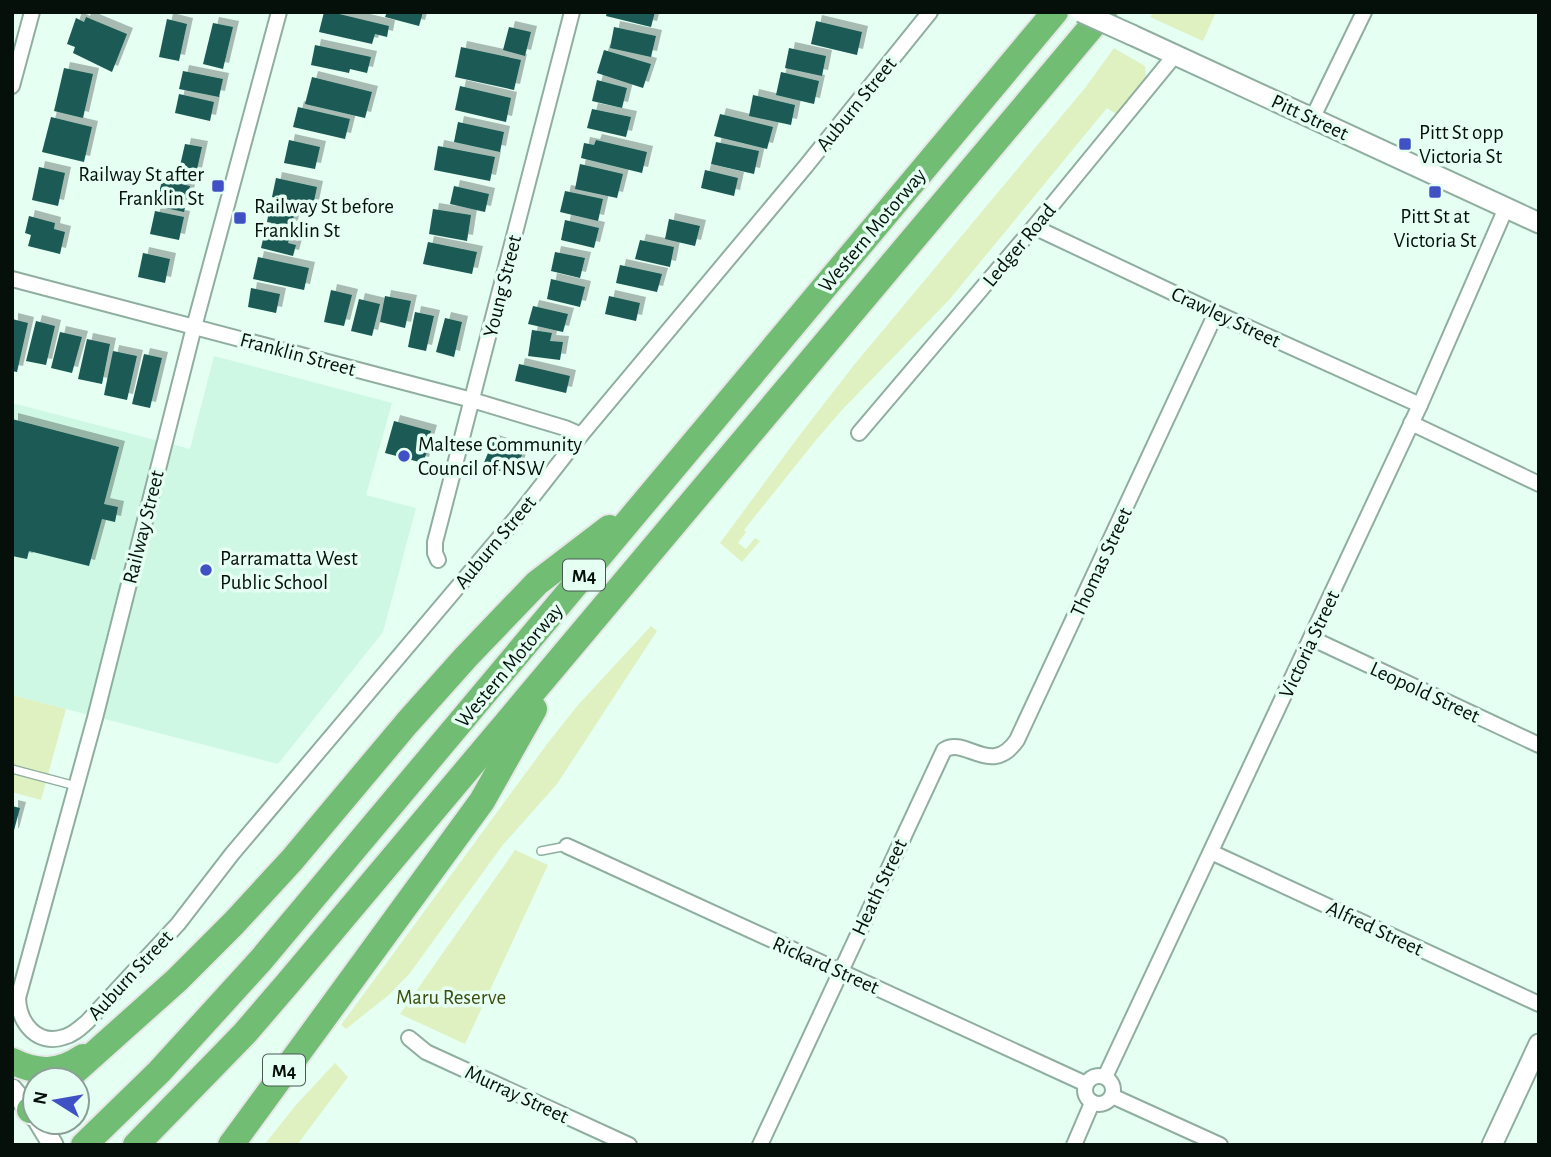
<svg xmlns="http://www.w3.org/2000/svg" width="1551" height="1157" font-family="'Alegreya Sans',sans-serif">
<style>
.built{fill:#cef7e4}
.green{fill:#dff1c0}
.building{fill:#1b5a54;filter:url(#shadow)}
.lines{fill:none;stroke-linecap:round;stroke-linejoin:round}
.lane-casing{stroke:#8faea0;stroke-width:10}
.street-casing{stroke:#8faea0;stroke-width:18}
.secondary-casing{stroke:#8faea0;stroke-width:23}
.highway-casing{stroke:#e6e7e7;stroke-width:30}
.lane{stroke:#fff;stroke-width:7}
.street{stroke:#fff;stroke-width:14}
.secondary{stroke:#fff;stroke-width:19}
.highway{stroke:#71bd74;stroke-width:26}
.secondary-bridge-casing{stroke:#8faea0;stroke-width:23;stroke-linecap:butt}
.secondary-bridge{stroke:#fff;stroke-width:19}
.poi-dot{fill:#4051c5;stroke:#e5fff3;stroke-width:2.5}
.labels{text-anchor:middle;stroke-width:7;stroke-linejoin:round;paint-order:stroke}
.shield{fill:#e5fff3;stroke:#485851;stroke-width:2}
.shield-label{font-size:19px;font-weight:bold;fill:#05100b}
.street-label{font-size:21px;fill:#05100b;stroke:#e5fff3}
.poi-label{font-size:21px;fill:#05100b;stroke:#e5fff3;text-anchor:start}
.park-label{font-size:21px;fill:#3c4d0f;stroke:#e5fff3}
</style>
<defs>
<filter id="shadow"><feDropShadow dx="6" dy="-6" stdDeviation="0" flood-color="#0004"/></filter>
</defs>
<rect width="100%" height="100%" fill="#e5fff3"/>
<polygon class="built" points="214,356 392,403 366,495 416,508 383,632 278,764 12,695 12,403 190,449"/>
<g class="green">
<polygon points="1154,12 1216,12 1203,41 1150,17"/>
<polygon points="1114,48 1145,66 1146,77 1143,82 1116,114 1107,108 949,300 841,411 816,440 744,530 746,532 738,543 746,549 755,538 760,541 742,562 720,543 799,436 854,365 1085,88"/>
<polygon points="651,626 657,631 557,784 502,846 410,973 390,994 346,1029 341,1025 547,744 578,705"/>
<polygon points="12,695 66,709 41,800 12,792"/>
<polygon points="515,850 548,865 465,1044 400,1014"/>
<polygon points="335,1063 348,1077 297,1145 264,1145 296,1105"/>
</g>
<g class="building">
<polygon points="324,12 331,12 389,26 387,37 375,34 372,44 319,32"/>
<polygon points="387,12 423,12 419,26 385,17"/>
<polygon points="607,12 655,12 651,27 606,16"/>
<polygon points="86,17 127,34 112,72 73,53 75,47 67,44 76,18 84,22"/>
<polygon points="167,19 187,24 179,61 159,57"/>
<polygon points="816,21 862,32 857,55 811,44"/>
<polygon points="213,23 233,27 223,69 203,64"/>
<polygon points="509,27 531,32 525,56 503,50"/>
<polygon points="614,27 656,36 651,57 610,48"/>
<polygon points="315,45 371,57 367,73 350,69 349,73 311,65"/>
<polygon points="461,47 521,60 514,90 455,77"/>
<polygon points="789,48 826,56 822,76 785,68"/>
<polygon points="604,50 651,64 643,88 597,73"/>
<polygon points="64,68 93,74 83,118 54,111"/>
<polygon points="183,71 223,79 219,97 179,89"/>
<polygon points="781,72 819,81 814,104 776,95"/>
<polygon points="312,77 372,92 365,118 305,104"/>
<polygon points="597,80 627,88 622,108 592,101"/>
<polygon points="460,86 511,98 506,122 455,110"/>
<polygon points="179,94 214,102 210,121 175,113"/>
<polygon points="753,95 795,105 791,125 749,116"/>
<polygon points="298,107 350,119 345,139 293,127"/>
<polygon points="592,109 631,117 626,137 587,128"/>
<polygon points="720,114 773,127 767,149 714,136"/>
<polygon points="51,117 92,127 84,162 42,152"/>
<polygon points="458,122 504,132 500,152 454,142"/>
<polygon points="289,140 320,147 315,169 284,163"/>
<polygon points="596,140 647,152 642,173 581,158 584,143 594,145"/>
<polygon points="716,142 759,151 754,174 711,164"/>
<polygon points="185,144 202,147 196,174 179,170"/>
<polygon points="438,146 495,157 490,181 434,170"/>
<polygon points="580,164 623,174 617,198 575,189"/>
<polygon points="39,167 65,173 58,206 32,200"/>
<polygon points="705,170 738,178 734,196 701,188"/>
<polygon points="276,178 317,187 313,206 272,197"/>
<polygon points="162,180 190,186 184,212 156,206"/>
<polygon points="454,186 489,194 485,212 450,204"/>
<polygon points="565,191 603,199 598,221 560,212"/>
<polygon points="270,205 295,209 292,227 267,222"/>
<polygon points="433,209 471,215 467,241 429,234"/>
<polygon points="155,211 184,217 179,240 150,234"/>
<polygon points="29,216 55,223 54,229 65,232 60,254 28,246 31,235 25,233"/>
<polygon points="669,219 700,226 695,246 665,239"/>
<polygon points="565,220 599,228 594,248 561,240"/>
<polygon points="266,226 291,232 288,243 296,245 293,256 261,248"/>
<polygon points="640,240 674,247 670,267 635,259"/>
<polygon points="428,242 477,252 472,274 423,264"/>
<polygon points="555,252 585,258 580,278 551,271"/>
<polygon points="143,253 170,259 165,283 138,277"/>
<polygon points="258,257 309,268 304,290 253,279"/>
<polygon points="620,265 662,274 657,292 616,283"/>
<polygon points="551,279 585,287 580,307 547,299"/>
<polygon points="251,288 280,294 276,313 248,307"/>
<polygon points="331,290 352,295 344,326 324,322"/>
<polygon points="385,296 411,301 405,328 380,322"/>
<polygon points="609,296 640,303 636,321 605,314"/>
<polygon points="359,299 380,304 372,336 351,331"/>
<polygon points="533,306 568,314 563,332 528,324"/>
<polygon points="415,312 434,316 426,351 408,347"/>
<polygon points="445,318 462,322 454,357 436,352"/>
<polygon points="12,319 28,323 17,372 12,371"/>
<polygon points="36,321 55,326 46,365 26,361"/>
<polygon points="532,330 552,333 550,341 563,342 560,360 528,356"/>
<polygon points="60,332 82,337 72,373 51,368"/>
<polygon points="87,339 110,344 102,384 78,379"/>
<polygon points="113,351 137,356 127,400 104,395"/>
<polygon points="144,354 162,358 150,408 132,404"/>
<polygon points="519,364 570,376 566,393 515,381"/>
<polygon points="12,419 119,447 104,504 118,507 115,522 102,519 89,566 29,551 27,559 12,556"/>
<polygon points="394,421 431,431 427,445 429,446 423,463 385,453"/>
<polygon points="493,441 523,452 514,476 483,465"/>
<polygon points="12,806 20,808 13,834 12,834"/>
</g>
<g class="lines">
<g class="lane-casing">
<g id="lane">
<polyline points="12,769 76,786"/>
<polyline points="541,851 567,846"/>
</g>
</g>
<g class="street-casing">
<g id="street">
<path d="M 279,12 L 194,327 L 95,718 L 18,998 C 19,1023 37,1046 64,1037 C 73,1035 80,1028 87,1022 L 178,924 L 232,854 L 516,518 L 581,435 L 806,166 L 930,12"/>
<polyline points="12,86 32,12"/>
<polyline points="1312,119 1364,12"/>
<polyline points="1034,227 1216,313 1420,405"/>
<polyline points="12,279 472,400 565,428 581,435"/>
<polyline points="1411,423 1539,484"/>
<polyline points="859,433 1034,227 1175,55"/>
<polyline points="438,560 435,553 435,542 572,12"/>
<polyline points="1311,638 1539,745"/>
<polyline points="567,846 1086,1084"/>
<polyline points="1211,852 1539,1004"/>
<polyline points="409,1038 426,1052 629,1145"/>
<circle cx="1099" cy="1090" r="14"/>
<polyline points="1105,1077 1420,405 1506,208"/>
<polyline points="1112,1096 1220,1145"/>
<path d="M 760,1145 L 944,750 C 966,736 991,778 1017,740 L 1216,313"/>
<polyline points="1074,1145 1092,1103"/>
</g>
</g>
<g class="secondary-casing">
<g id="secondary">
<polyline points="1132,35 1539,223"/>
<polyline points="12,1089 35,1117"/>
<polyline points="39,1122 53,1145"/>
<polyline points="1492,1145 1539,1044"/>
</g>
</g>
<g class="highway-casing">
<g id="highway">
<path d="M 12,1061 C 38,1074 59,1073 83,1057"/>
<polyline points="65,1080 177,980 234,923 292,860 407,723 466,657 537,583 609,528"/>
<polyline points="30,1110 35,1106"/>
<polyline points="84,1145 159,1072 261,960 1055,12"/>
<polyline points="136,1145 245,1033 288,983 1104,12"/>
<polyline points="231,1145 482,801 534,709"/>
</g>
</g>
<use href="#lane" class="lane"/>
<use href="#street" class="street"/>
<use href="#secondary" class="secondary"/>
<use href="#highway" class="highway"/>
<g class="secondary-bridge-casing">
<polyline id="secondary-bridge" points="1081,12 1132,35"/>
</g>
<use href="#secondary-bridge" class="secondary-bridge"/>
</g>
<g class="poi-dot">
<rect x="1398" y="137" width="14" height="14" rx="3.5"/>
<rect x="211" y="179" width="14" height="14" rx="3.5"/>
<rect x="1428" y="185" width="14" height="14" rx="3.5"/>
<rect x="233" y="211" width="14" height="14" rx="3.5"/>
<circle cx="404" cy="456" r="7"/>
<circle cx="206" cy="570" r="7"/>
</g>
<g class="labels">
<g class="shield">
<rect x="563" y="559.5" width="42" height="31" rx="5"/>
<rect x="263" y="1054.5" width="42" height="31" rx="5"/>
</g>
<g class="shield-label">
<text x="584" y="582">M4</text>
<text x="284" y="1077">M4</text>
</g>
<g class="street-label">
<text transform="translate(856 104) rotate(-51)" y="7">Auburn Street</text>
<text transform="translate(1310 117) rotate(25)" y="7">Pitt Street</text>
<text transform="translate(872 230) rotate(-50)" y="7">Western Motorway</text>
<text transform="translate(1019 245) rotate(-50)" y="7">Ledger Road</text>
<text transform="translate(502 286) rotate(-76)" y="7">Young Street</text>
<text transform="translate(1226 317) rotate(25)" y="7">Crawley Street</text>
<text transform="translate(298 354) rotate(15)" y="7">Franklin Street</text>
<text transform="translate(143 527) rotate(-76)" y="7">Railway Street</text>
<text transform="translate(495 542) rotate(-50)" y="7">Auburn Street</text>
<text transform="translate(1101 562) rotate(-65)" y="7">Thomas Street</text>
<text transform="translate(1309 644) rotate(-65)" y="7">Victoria Street</text>
<text transform="translate(509 665) rotate(-50)" y="7">Western Motorway</text>
<text transform="translate(1425 692) rotate(25)" y="7">Leopold Street</text>
<text transform="translate(879 887) rotate(-65)" y="7">Heath Street</text>
<text transform="translate(1375 928) rotate(25)" y="7">Alfred Street</text>
<text transform="translate(826 965) rotate(24)" y="7">Rickard Street</text>
<text transform="translate(130 975) rotate(-47)" y="7">Auburn Street</text>
<text transform="translate(517 1094) rotate(25)" y="7">Murray Street</text>
</g>
<g class="poi-label">
<text x="1419" y="139">Pitt St opp<tspan x="1419" dy="24">Victoria St</tspan></text>
<text x="204" y="181" text-anchor="end">Railway St after<tspan x="204" dy="24">Franklin St</tspan></text>
<text x="254" y="213">Railway St before<tspan x="254" dy="24">Franklin St</tspan></text>
<text x="1435" y="223" text-anchor="middle">Pitt St at<tspan x="1435" dy="24">Victoria St</tspan></text>
<text x="418" y="451">Maltese Community<tspan x="418" dy="24">Council of NSW</tspan></text>
<text x="220" y="565">Parramatta West<tspan x="220" dy="24">Public School</tspan></text>
</g>
<g class="park-label">
<text x="451" y="1004">Maru Reserve</text>
</g>
</g>
<rect width="1551" height="1157" fill="none" stroke="#05100b" stroke-width="28"/>
<g transform="translate(56 1101) rotate(281)"><circle r="33" fill="#e5fff3" stroke="#8b9f96" stroke-width="2"/>
<path d="M0-5L12 26L0 18L-12 26Z" fill="#4051c5"/>
<text y="-10" font-size="19" font-weight="bold" text-anchor="middle" fill="#05100b">N</text>
</g>
</svg>
